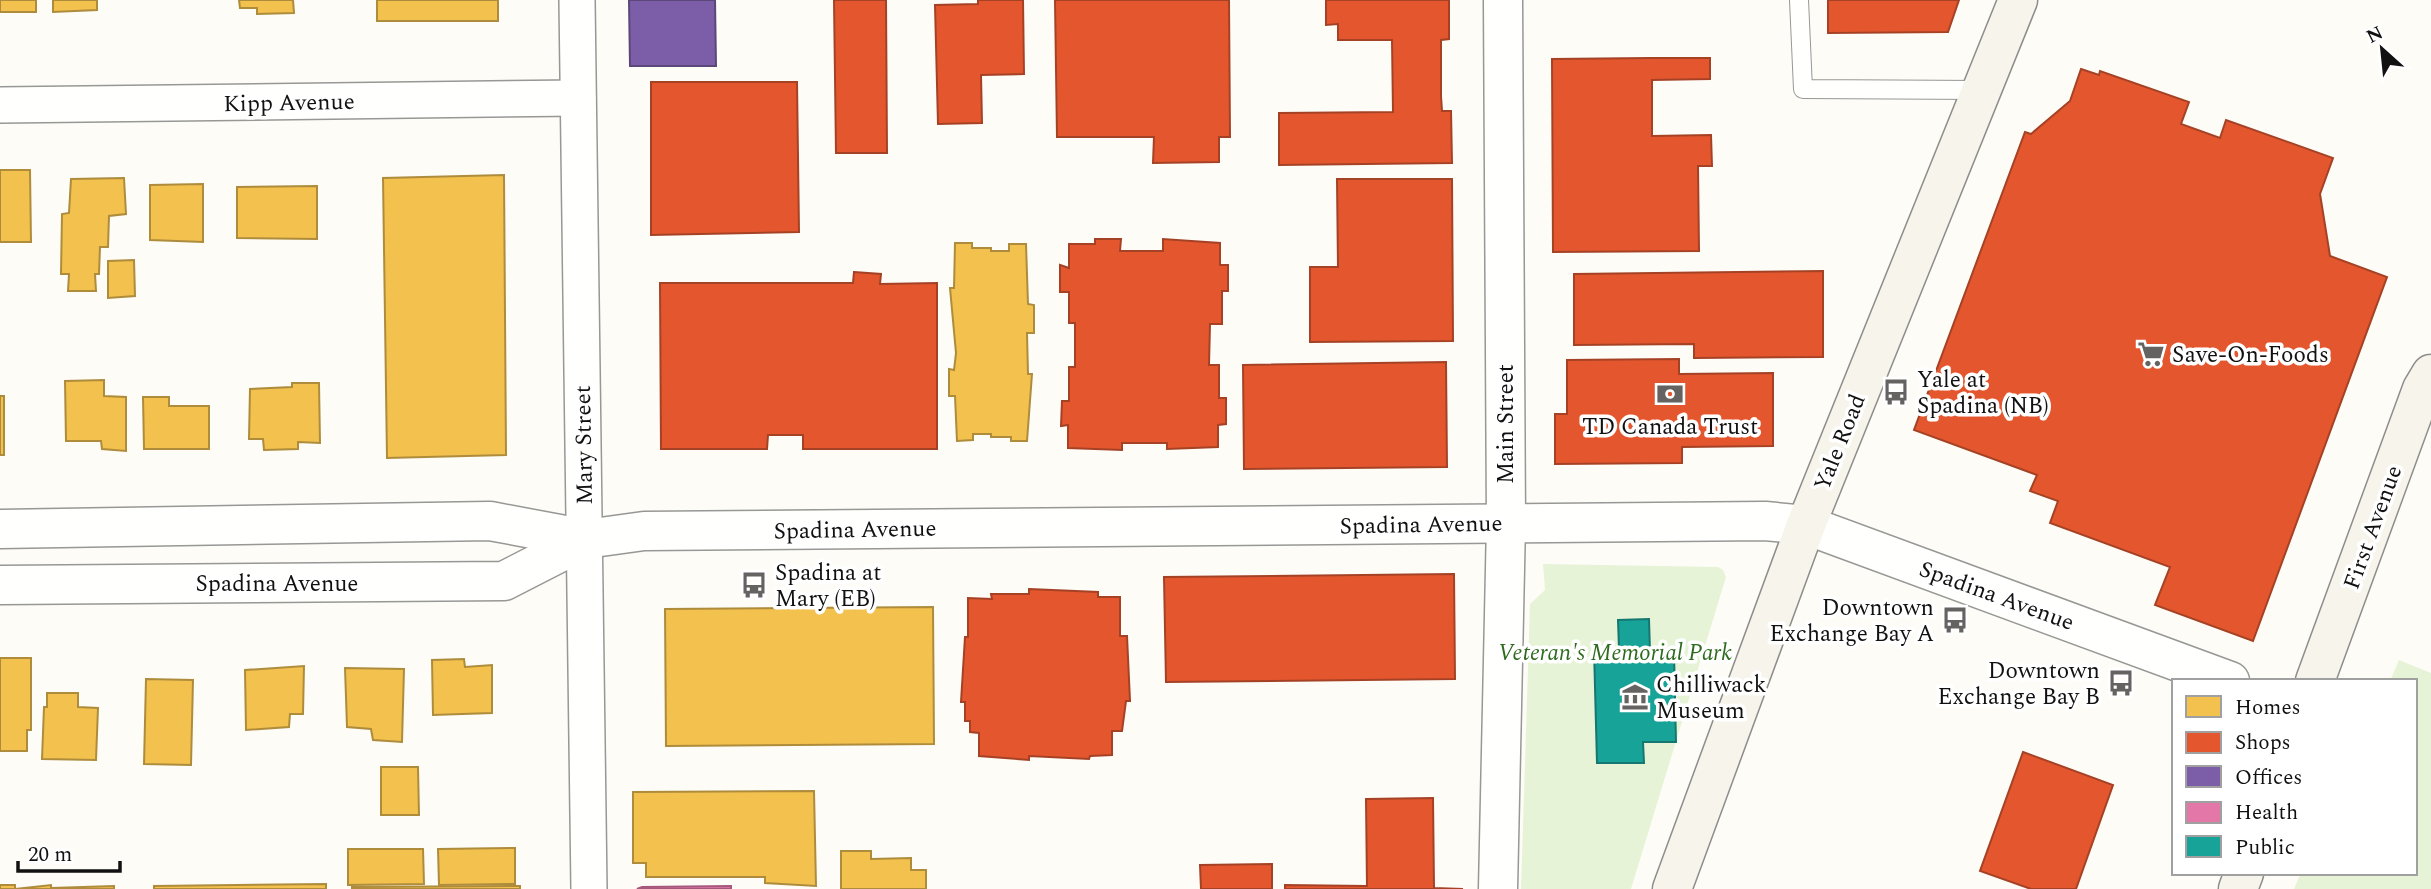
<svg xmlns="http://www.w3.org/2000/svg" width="2431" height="889" font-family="Spectral,serif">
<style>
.green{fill:#e7f3d7}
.homes{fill:#f2c14e;stroke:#ae8c3c;stroke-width:2}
.shops{fill:#e4572e;stroke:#a54225;stroke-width:2}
.offices{fill:#7b5ea7;stroke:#5b477a;stroke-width:2}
.health{fill:#e377a8;stroke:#a4587b;stroke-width:2}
.public{fill:#17a398;stroke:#157770;stroke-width:2}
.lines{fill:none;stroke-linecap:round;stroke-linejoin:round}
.service-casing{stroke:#979795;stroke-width:20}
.minor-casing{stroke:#979795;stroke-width:38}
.tertiary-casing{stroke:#979795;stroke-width:41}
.secondary-casing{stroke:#8e8d8b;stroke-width:41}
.service{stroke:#fffffe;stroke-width:18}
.minor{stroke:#fffffe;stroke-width:35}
.tertiary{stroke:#fffffe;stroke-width:38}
.secondary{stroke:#f6f4eb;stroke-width:38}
.labels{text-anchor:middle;stroke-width:7;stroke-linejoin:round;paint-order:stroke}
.street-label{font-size:23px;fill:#111;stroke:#fff}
.poi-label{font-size:23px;fill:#111;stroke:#fff;text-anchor:start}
.park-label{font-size:23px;font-style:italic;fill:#2f6b1f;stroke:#fff}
</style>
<rect width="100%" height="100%" fill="#fdfcf7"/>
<g class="green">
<polygon points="1543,564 1718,567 1723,570 1726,577 1631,889 1521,889 1530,604 1545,590"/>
<polygon points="2399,660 2431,673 2431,889 2294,889 2301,873 2415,873 2415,681 2390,681"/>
</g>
<g class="homes">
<rect x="0" y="0" width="36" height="12"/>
<polygon points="53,0 97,0 97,10 53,12"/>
<polygon points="239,0 293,0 294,13 257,14 257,8 240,8"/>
<rect x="377" y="0" width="121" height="21"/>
<polygon points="0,170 30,170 31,242 0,242"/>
<polygon points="504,175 506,455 387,458 383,178"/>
<polygon points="124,178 126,214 109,216 108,247 100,247 99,274 95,274 96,291 68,291 69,274 61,274 62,214 69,213 71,179"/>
<polygon points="203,184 203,242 150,240 150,185"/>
<polygon points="317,186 317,239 237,238 237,187"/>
<polygon points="955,243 972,243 972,248 991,248 991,251 1009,251 1009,244 1026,244 1028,304 1034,305 1034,333 1027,333 1028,374 1032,374 1027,441 1011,441 1011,437 991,437 991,434 973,434 973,440 957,441 955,396 949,396 949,369 954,370 956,353 950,288 954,288"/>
<polygon points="134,260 135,296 108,298 108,261"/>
<polygon points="104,380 104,396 126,397 126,451 102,449 101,441 66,441 65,381"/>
<polygon points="292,383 319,383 320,443 298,442 298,449 264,450 263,439 249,439 250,389 292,387"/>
<rect x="0" y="396" width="4" height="59"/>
<polygon points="143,397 169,397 169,406 209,406 209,449 144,449"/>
<polygon points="933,607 934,744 666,746 665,609"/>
<polygon points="0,658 31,658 31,730 27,730 27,751 0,751"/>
<polygon points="464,659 465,667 492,665 492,713 433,715 432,660"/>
<polygon points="304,666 303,714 290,714 289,727 246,730 245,670"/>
<polygon points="345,668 404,669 402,742 373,740 371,729 347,727"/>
<polygon points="146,679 193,680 191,765 144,764"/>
<polygon points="47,693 78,693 78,707 98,708 96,760 42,759 44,707 47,707"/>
<polygon points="381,767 418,767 419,815 381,815"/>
<polygon points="814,791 816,886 765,883 765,877 646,877 646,863 633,863 633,792"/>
<polygon points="515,848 515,884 439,885 438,849"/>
<polygon points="348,849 423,849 424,884 348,885"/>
<polygon points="841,851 871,851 871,859 911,858 911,870 926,870 926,889 841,889"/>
<polygon points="326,884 326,889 154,889 154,886"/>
<polygon points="0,885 15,885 15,889 51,885 51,888 114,886 114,889 0,889"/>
<polygon points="520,886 520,889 352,889 352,887"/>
</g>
<g class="shops">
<polygon points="834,0 886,0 887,153 836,153"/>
<polygon points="978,0 1023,0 1024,74 981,75 982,123 938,124 935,5 978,4"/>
<polygon points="1055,0 1229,0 1230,137 1219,137 1219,162 1153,163 1154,137 1057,137"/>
<polygon points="1326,0 1449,0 1449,39 1441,40 1441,96 1442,111 1451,111 1452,163 1279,165 1279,113 1393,112 1392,40 1338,40 1338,24 1326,25"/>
<polygon points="1828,0 1959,0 1948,32 1828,33"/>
<polygon points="1651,58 1710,58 1710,79 1652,80 1652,136 1711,135 1712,166 1698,166 1699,251 1553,252 1552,59"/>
<polygon points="2081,69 2099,75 2100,71 2189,102 2181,124 2220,138 2226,120 2333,158 2320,194 2330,256 2387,277 2253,641 2155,605 2170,567 2050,523 2058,501 2030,491 2037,475 1914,430 2025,132 2031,134 2070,101"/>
<polygon points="651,82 797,82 799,232 651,235"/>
<polygon points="1337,179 1452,179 1453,341 1310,342 1310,267 1338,267"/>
<polygon points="1095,239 1121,239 1120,251 1163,251 1163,239 1220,243 1220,265 1228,265 1228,291 1222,291 1222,324 1210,324 1209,365 1219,365 1219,398 1226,398 1226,424 1218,425 1218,447 1167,449 1167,443 1122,443 1122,450 1068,448 1068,425 1061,426 1062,401 1069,401 1069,367 1075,367 1075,323 1069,323 1069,292 1060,292 1060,265 1069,268 1069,244 1095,244"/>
<polygon points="1823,271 1823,357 1694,358 1694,344 1574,345 1574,274"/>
<polygon points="854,272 881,274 880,284 937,283 937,449 803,449 803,435 768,435 767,449 661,449 660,283 853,283"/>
<polygon points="1679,359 1679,374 1773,373 1773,446 1682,447 1682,463 1555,464 1555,414 1567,414 1567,360"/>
<polygon points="1446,362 1447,467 1244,469 1243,365"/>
<polygon points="1454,574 1455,679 1166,682 1164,577"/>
<polygon points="1029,589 1098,592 1098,597 1120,597 1120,636 1127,636 1130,701 1126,701 1122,731 1112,731 1112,755 1090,756 1089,759 1029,756 1029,760 979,756 979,733 970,732 970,721 965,721 965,702 961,702 965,637 968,637 968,598 992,599 991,594 1029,594"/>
<polygon points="2023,752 2113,785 2076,889 2031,889 1980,871"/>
<polygon points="1433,798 1434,888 1463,889 1285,889 1285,885 1367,886 1366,799"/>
<polygon points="1272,864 1272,889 1201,889 1200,865"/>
</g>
<polygon class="offices" points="629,0 715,0 716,66 630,66"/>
<polygon class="health" points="731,886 731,889 637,889 642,887"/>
<polygon class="public" points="1649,619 1650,652 1674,652 1676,742 1643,742 1644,763 1597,763 1594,649 1619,649 1618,620"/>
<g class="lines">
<g class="service-casing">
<polyline id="service" points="1799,0 1803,89 1981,90"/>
</g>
<g class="minor-casing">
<g id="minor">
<polyline points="577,0 589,889"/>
<polyline points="0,105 578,98"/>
</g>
</g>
<g class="tertiary-casing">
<g id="tertiary">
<polyline points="0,529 490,521 586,539 644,531 1765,521 1806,525 2230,681"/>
<polyline points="0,585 504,581 586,539"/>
<polyline points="1498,889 1506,523 1503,0"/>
</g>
</g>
<g class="secondary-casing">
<g id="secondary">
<polyline points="2315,681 2422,389 2431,374"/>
<polyline points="1672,889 1806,525 2018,0"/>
<polyline points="2238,889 2244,873"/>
</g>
</g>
<use href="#service" class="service"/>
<use href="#minor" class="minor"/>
<use href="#tertiary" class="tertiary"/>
<use href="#secondary" class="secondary"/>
</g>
<defs>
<g id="supermarket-bare" transform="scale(2.1)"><path d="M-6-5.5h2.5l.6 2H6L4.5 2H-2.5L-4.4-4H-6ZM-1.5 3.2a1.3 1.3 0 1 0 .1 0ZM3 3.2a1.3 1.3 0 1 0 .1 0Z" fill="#646362" stroke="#fff" stroke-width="2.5" paint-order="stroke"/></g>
<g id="bus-bare" transform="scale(2.1)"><path d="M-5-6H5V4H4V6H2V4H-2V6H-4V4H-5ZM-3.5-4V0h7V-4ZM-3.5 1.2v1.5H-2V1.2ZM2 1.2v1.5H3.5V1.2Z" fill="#646362" stroke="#fff" stroke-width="2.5" paint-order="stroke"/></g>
<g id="bank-bare" transform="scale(2.1)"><path d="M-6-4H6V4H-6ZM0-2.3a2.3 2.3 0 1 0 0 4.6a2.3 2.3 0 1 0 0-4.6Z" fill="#646362" stroke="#fff" stroke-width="2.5" paint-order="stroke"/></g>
<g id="museum-bare" transform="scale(2.1)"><path d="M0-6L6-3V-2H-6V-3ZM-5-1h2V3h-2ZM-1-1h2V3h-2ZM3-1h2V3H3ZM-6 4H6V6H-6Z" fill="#646362" stroke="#fff" stroke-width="2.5" paint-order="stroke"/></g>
</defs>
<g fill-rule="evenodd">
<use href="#supermarket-bare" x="2151" y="354"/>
<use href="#bus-bare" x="1896" y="392"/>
<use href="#bank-bare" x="1670" y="394"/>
<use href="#bus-bare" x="754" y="585"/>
<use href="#bus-bare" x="1955" y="620"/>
<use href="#bus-bare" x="2121" y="683"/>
<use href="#museum-bare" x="1635" y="697"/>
</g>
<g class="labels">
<g class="street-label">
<text transform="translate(289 102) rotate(-1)" y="8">Kipp Avenue</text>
<text transform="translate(1505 424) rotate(-90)" y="8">Main Street</text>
<text transform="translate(1839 442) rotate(-68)" y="8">Yale Road</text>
<text transform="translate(583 445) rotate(-91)" y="8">Mary Street</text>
<text transform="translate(1421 524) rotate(-1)" y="8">Spadina Avenue</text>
<text transform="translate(2372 527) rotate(-70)" y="8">First Avenue</text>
<text transform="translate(855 529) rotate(-1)" y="8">Spadina Avenue</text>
<text x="277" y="591">Spadina Avenue</text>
<text transform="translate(1997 595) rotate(20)" y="8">Spadina Avenue</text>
</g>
<g class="poi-label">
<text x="2172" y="362">Save-On-Foods</text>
<text x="1917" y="387">Yale at<tspan x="1917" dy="26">Spadina (NB)</tspan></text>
<text x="1670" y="434" text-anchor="middle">TD Canada Trust</text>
<text x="775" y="580">Spadina at<tspan x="775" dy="26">Mary (EB)</tspan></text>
<text x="1934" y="615" text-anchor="end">Downtown<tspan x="1934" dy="26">Exchange Bay A</tspan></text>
<text x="2100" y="678" text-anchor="end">Downtown<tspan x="2100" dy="26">Exchange Bay B</tspan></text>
<text x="1656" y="692">Chilliwack<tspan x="1656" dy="26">Museum</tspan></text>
</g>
<g class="park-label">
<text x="1615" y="660">Veteran's Memorial Park</text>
</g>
</g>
<rect x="2172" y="679" width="245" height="196" fill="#ffffff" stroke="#a0a0a0" stroke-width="2"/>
<rect x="2186" y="696" width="35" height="21" fill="#f2c14e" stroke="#a0a0a0" stroke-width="2"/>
<text x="2235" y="714" font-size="21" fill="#111111">Homes</text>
<rect x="2186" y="732" width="35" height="21" fill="#e4572e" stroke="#a0a0a0" stroke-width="2"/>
<text x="2235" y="749" font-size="21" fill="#111111">Shops</text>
<rect x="2186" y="766" width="35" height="21" fill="#7b5ea7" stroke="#a0a0a0" stroke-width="2"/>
<text x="2235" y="784" font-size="21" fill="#111111">Offices</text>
<rect x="2186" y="802" width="35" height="21" fill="#e377a8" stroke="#a0a0a0" stroke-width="2"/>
<text x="2235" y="819" font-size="21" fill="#111111">Health</text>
<rect x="2186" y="836" width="35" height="21" fill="#17a398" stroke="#a0a0a0" stroke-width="2"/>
<text x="2235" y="854" font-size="21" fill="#111111">Public</text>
<g transform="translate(2382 49) rotate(333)" stroke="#ffffff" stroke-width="5" paint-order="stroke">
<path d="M0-5L12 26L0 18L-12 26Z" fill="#111111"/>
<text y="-10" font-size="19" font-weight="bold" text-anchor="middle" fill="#111111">N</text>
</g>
<path d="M18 861v10h102v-10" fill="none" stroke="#111111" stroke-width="3.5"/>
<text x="28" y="861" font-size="21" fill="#111111" stroke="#ffffff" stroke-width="5" paint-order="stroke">20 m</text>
</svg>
